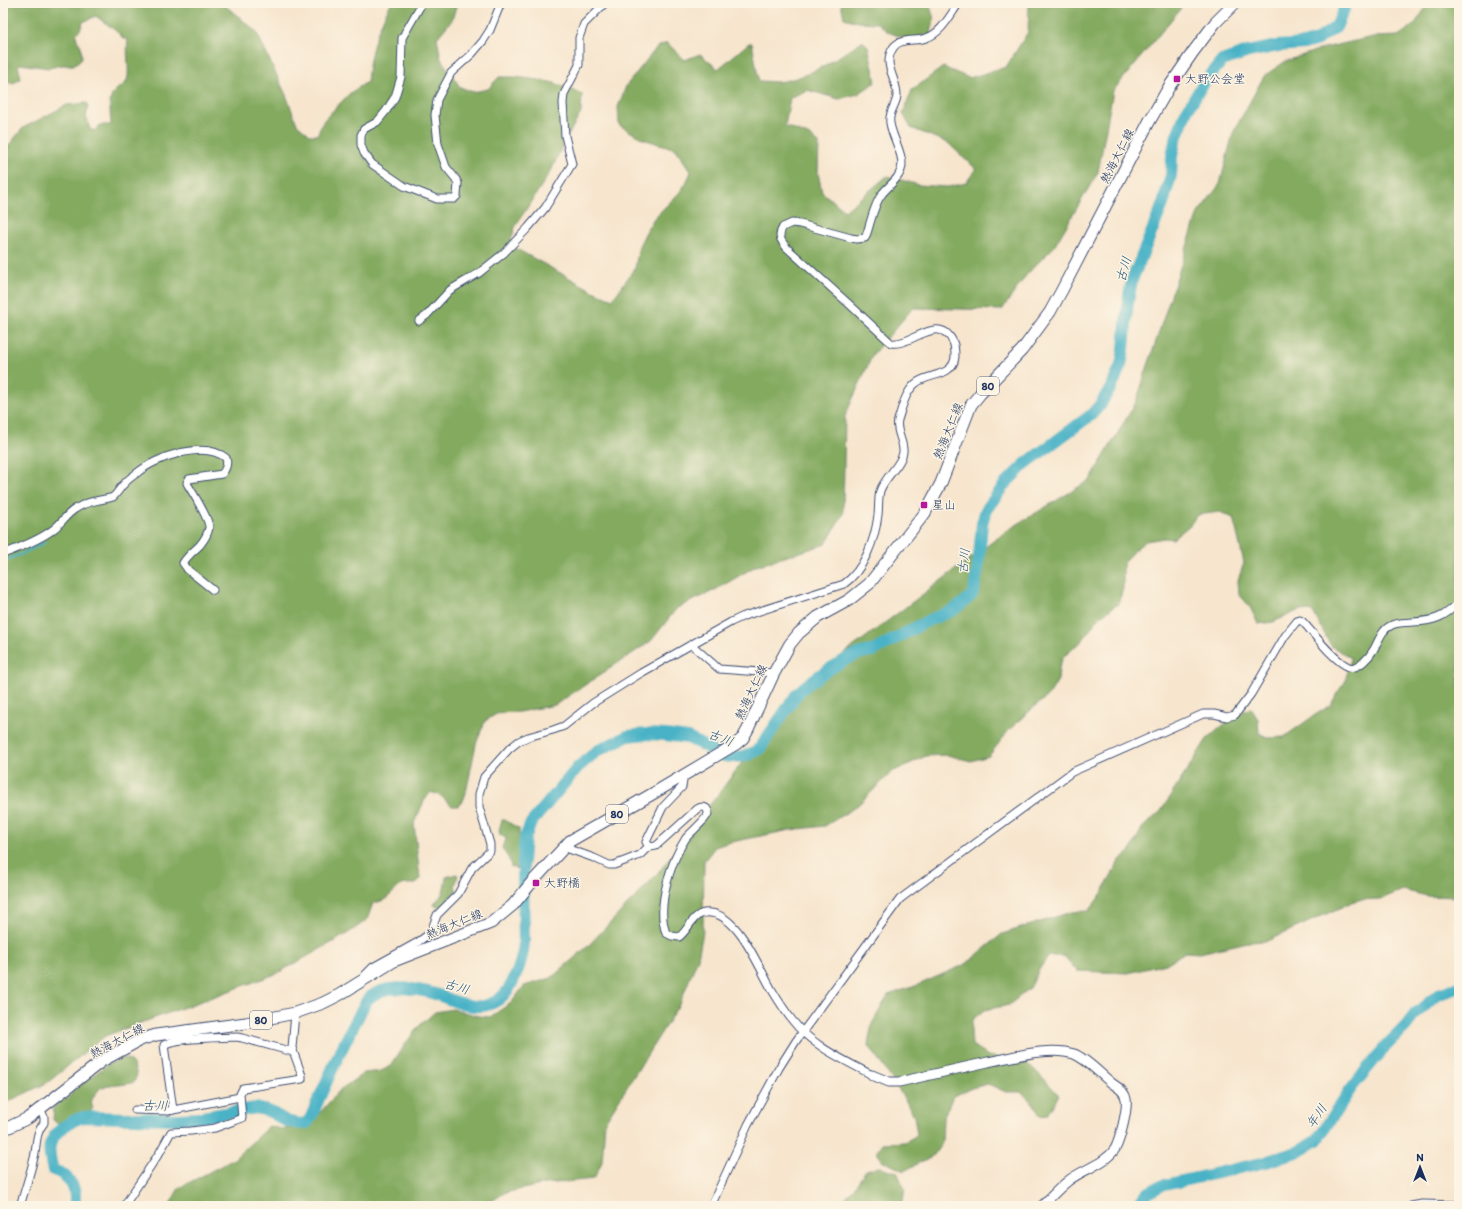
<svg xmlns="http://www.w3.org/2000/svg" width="1462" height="1209" font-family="Itim,'Klee One',sans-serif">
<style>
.forest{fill:#84aa61;stroke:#506c60}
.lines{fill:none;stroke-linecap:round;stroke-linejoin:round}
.stream{stroke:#48b2c6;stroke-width:2}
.river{stroke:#48b2c6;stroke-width:12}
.street-casing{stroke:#3c4a6f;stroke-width:9}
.secondary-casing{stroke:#3c4a6f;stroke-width:11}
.primary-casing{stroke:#3c4a6f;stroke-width:13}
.street{stroke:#fff;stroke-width:7}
.secondary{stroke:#fff;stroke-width:9}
.primary{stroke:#fff;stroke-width:11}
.poi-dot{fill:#b5179e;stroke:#fcf5e5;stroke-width:1.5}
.labels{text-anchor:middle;stroke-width:3;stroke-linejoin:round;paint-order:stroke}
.shield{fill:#fcf5e5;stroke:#5e6a86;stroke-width:1}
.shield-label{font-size:11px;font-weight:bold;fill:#1b2f5e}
.poi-label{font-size:12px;fill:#1b2f5e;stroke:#fcf5e5;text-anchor:start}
.street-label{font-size:12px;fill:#1b2f5e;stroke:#fcf5e5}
.water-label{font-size:13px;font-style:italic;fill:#28567d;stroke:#fcf5e5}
</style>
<rect width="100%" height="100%" fill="#fcf5e5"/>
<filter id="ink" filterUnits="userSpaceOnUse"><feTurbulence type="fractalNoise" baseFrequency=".025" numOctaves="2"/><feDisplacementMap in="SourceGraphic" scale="8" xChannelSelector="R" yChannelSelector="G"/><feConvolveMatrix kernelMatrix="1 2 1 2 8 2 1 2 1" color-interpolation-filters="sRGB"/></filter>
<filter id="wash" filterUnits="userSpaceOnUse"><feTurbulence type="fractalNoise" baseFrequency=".012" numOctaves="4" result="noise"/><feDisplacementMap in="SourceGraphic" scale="16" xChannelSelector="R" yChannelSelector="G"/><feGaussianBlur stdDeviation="0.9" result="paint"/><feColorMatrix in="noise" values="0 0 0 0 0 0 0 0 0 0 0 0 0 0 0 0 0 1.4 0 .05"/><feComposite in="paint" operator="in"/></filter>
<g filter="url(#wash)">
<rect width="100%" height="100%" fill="#f7e5cd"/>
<g class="forest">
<path d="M 3,3 L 222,3 L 256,31 L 286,95 L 297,124 L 310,135 L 317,135 L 324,120 L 350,93 L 367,82 C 370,50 376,32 391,3 L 457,3 L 452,20 L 437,38 L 441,59 L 460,87 L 473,92 L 488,89 L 499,77 L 515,77 L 539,80 L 555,83 L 582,94 L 581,113 L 564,142 L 551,171 L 516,225 L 511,240 L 513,247 L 595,292 L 613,299 L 635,268 L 639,246 L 647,230 L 654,218 L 679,193 L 686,183 L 691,172 L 676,149 L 643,139 L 619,125 L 618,107 L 626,86 L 657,47 L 667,43 L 685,60 L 700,54 L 718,69 L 749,43 L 752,43 L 759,81 C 765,81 772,82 778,82 C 810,78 837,58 862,41 L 868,46 L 876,82 L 858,94 L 839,99 L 807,90 L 790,98 L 785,126 L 808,135 L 819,143 L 818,173 L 822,192 L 845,211 L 887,176 L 919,185 L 948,187 L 966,183 L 976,169 L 948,143 L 911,128 L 903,114 L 912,90 L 943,67 L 969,78 L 1006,67 L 1028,32 L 1029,3 L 1185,3 L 1113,91 L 1098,172 L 1054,247 L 1027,274 L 1002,310 L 913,308 L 873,354 L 845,416 L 843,514 L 826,544 L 756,566 L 715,590 L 677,608 L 651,641 L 555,705 L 519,712 L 498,713 L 485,721 L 476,744 L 466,793 L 463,801 L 458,806 L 452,806 L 441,796 L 431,792 L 425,799 L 414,823 L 420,879 L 416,884 C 398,883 400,887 388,897 C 384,901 378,902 373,903 L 367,920 L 347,934 L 276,974 L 105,1036 L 47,1083 L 3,1104 L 3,157 L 9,145 L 23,128 L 67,105 L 87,103 L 88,107 L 86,118 L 90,129 L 95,131 L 100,125 L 111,125 C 111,116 107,100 114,92 C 120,85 126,88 128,76 C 129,64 126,52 128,39 L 123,39 C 120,32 103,22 96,16 L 83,22 L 80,30 L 76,34 L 77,40 L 81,46 L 82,58 L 74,65 L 61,65 L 49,68 L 20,64 L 18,66 L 21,78 C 14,84 11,85 3,80 Z"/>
<polygon points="841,3 929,3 934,19 931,34 909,40 888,32 878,23 859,22 844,18"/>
<polygon points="1429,3 1459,3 1459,897 1427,896 1403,890 1381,899 1357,900 1267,941 1248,942 1200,953 1185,952 1166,964 1128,973 1077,971 1064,956 1049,956 1040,968 1030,988 1009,1005 984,1010 972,1020 971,1031 972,1045 988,1056 1019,1061 1032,1067 1059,1095 1047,1115 1040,1116 1034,1104 1021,1092 1006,1092 988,1084 972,1088 953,1096 943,1119 942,1143 934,1155 904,1171 883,1161 876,1152 882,1143 905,1142 917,1135 914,1116 903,1096 868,1044 872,1024 888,995 918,985 966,964 1002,934 1071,912 1089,911 1102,893 1119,861 1130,852 1142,828 1161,811 1207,739 1235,715 1251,708 1258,719 1259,733 1269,738 1284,737 1312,717 1331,705 1337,693 1345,682 1351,658 1331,646 1313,612 1300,610 1273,622 1258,624 1250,607 1239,594 1238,580 1244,563 1237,533 1233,518 1220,512 1197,515 1190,525 1173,539 1164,538 1146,541 1134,550 1123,564 1123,589 1118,604 1099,617 1082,641 1063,657 1059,668 1058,680 1049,695 1026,714 1009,730 989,756 971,761 947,755 926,756 892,772 857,806 825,826 790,830 727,843 715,847 704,861 703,932 698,958 680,1003 605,1122 602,1162 594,1179 545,1184 504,1193 491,1202 491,1206 169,1206 179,1188 234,1159 269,1126 281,1129 308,1126 341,1089 364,1073 381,1071 391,1066 406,1043 418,1027 435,1012 453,1009 478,1016 490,1017 511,1003 524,986 551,978 587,947 659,872 747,756 795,698 837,659 1008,530 1090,480 1136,402 1198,213 1220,184 1233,133 1264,76 1286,61 1324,48 1373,37 1398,36 1414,25"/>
<path d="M 502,820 L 505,820 L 519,829 L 519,835 L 522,838 L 521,867 L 518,869 L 511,867 C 511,859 504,854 502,847 L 505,843 L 506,838 L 500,835 L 499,830 Z"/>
<path d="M 456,874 L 458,875 L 455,887 L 457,890 L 442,906 L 437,907 L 434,905 L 435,902 C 443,897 445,886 446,877 Z"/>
<path d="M 122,1058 C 133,1059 134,1066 137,1075 L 134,1082 L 127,1084 L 101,1087 C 96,1094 88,1100 93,1108 L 89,1113 L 76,1116 L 64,1123 L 58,1124 L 53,1120 L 54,1106 L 61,1100 L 67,1099 L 75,1089 L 88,1080 L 106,1065 Z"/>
<polygon points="879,1167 897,1172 905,1189 902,1206 838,1206 855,1187 866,1170"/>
</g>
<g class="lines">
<polyline class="stream" points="3,561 22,554 45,542"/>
<g class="river">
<path d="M 74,1206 C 78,1189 70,1175 53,1170 C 51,1162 48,1153 50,1145 C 54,1131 70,1121 83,1117 L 180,1119 L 196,1118 L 256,1108 L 271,1112 L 286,1121 L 300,1124 L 307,1123 L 311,1117 C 325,1085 339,1052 356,1021 C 360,1014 363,1005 368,999 C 385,983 414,988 435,994 C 445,997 454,1002 464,1004 C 486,1011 504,1001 513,981 C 519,969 523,957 524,943 L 523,861 L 525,838 L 531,823 L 578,767 L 597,751 L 628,736 L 646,734 L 665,735 L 688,738 L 724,756 C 738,758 749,757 760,748 L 797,694 C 810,680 853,651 873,651 L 929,620 L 952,611 L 963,603 L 971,596 L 974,591 L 978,568 L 982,523 L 986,510 L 1005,484 L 1025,464 L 1091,415 L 1100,405 L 1112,386 L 1121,365 L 1124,349 L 1128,301 L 1132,280 L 1163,204 L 1171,175 L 1172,156 L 1175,141 L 1186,112 L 1203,84 L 1222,61 L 1248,52 L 1278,46 L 1304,44 L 1317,40 L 1336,27 L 1347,3"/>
<polyline points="1136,1206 1148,1193 1160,1186 1266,1162 1300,1151 1317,1140 1352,1087 1386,1046 1406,1026 1415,1014 1439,994 1459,987"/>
</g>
</g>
</g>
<g filter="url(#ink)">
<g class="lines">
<g class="street-casing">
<g id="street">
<polyline points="422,3 402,38 401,77 395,97 386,111 377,122 364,129 361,135 361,145 364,153 372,164 404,186 437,199 454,199 457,196 458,183 455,178 446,167 438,144 435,115 437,100 451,73 472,54 483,41 490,30 501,3"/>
<polyline points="419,321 427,315 450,290 479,273 504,253 528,228 545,208 572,164 565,136 563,103 564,94 579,65 579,38 584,24 605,3"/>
<path d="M 3,554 C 19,548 42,539 55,528 C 62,522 68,513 75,509 C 88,500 100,501 113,497 C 118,493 120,487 125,483 C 128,479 133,476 137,473 C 156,457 204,440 226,458 C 228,464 226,469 222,474 L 189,479 L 187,483 L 188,485 C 193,493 210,521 209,528 C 208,533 204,540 200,545 C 194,551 188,555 183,563 L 188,570 L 213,590"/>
<polyline points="692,645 719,669 774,673"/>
<path d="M 684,775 L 682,787 L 663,807 L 646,842 L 650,847 L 656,846 L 697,809 C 701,806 708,806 708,813 C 708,818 691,832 686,838 C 671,861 656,906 666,933 L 672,936 L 679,937 C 690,929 693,910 711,913 C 739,916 759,968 772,990 C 778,1000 785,1011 792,1020 C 812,1046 844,1060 872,1075"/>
<polyline points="563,847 594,858 609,865 614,865 640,855 649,846"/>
<path d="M 365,975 L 373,967 L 418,942 L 429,934 L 432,929 L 437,915 L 458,894 L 472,868 L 490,851 L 490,844 L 479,807 L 479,794 L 484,777 L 509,749 L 519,741 L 528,737 L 553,730 L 564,726 L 593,703 L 641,673 L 731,622 L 744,616 L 844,584 C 864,570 875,540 878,515 C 879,507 878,499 880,491 C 884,478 902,464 903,452 C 904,441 895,431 898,420 C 902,408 905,393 915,384 C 926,373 953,378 955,357 C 955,352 955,346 953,342 C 939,312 911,347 891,343 L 849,304 L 787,248 C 781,241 777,236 783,227 L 792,223 L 800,224 L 851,238 L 857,239 L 865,238 L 867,233 C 871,221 874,204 882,194 C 889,185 902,177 902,164 C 902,151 892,137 890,123 C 888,111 897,105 897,95 C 897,78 882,65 893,48 C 900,37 916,42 926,38 C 942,33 950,15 959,3"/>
<path d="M 240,1097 L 173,1110 L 164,1045 C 176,1037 221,1038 237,1037 L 242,1038 L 293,1052"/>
<polyline points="135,1110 168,1111 173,1110"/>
<path d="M 20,1206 C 25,1190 30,1174 34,1158 C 37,1146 35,1133 44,1123 L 44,1117 L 40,1108"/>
<polyline points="124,1206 160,1152 171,1132 191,1131 215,1128 242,1118 240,1094 243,1088 302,1079 302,1076 300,1070 292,1048 295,1013"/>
<path d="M 711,1206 L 748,1125 L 779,1068 L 796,1041 L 900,899 L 1072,772 L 1203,714 L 1214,714 L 1227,717 L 1235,715 L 1251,694 L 1285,636 L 1297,621 L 1300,620 L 1303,622 C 1314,634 1335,662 1349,667 C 1359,670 1370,656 1374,649 C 1379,640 1382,629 1392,625 C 1399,622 1406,623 1413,622 C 1435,621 1445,617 1459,602"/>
<polyline points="1411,1206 1422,1204 1459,1205"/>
</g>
</g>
<g class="secondary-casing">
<path id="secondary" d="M 872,1075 L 889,1082 L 899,1082 C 929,1075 958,1069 988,1062 C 1014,1057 1049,1046 1074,1054 C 1087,1059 1101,1075 1113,1084 C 1118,1087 1125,1092 1126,1099 C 1128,1109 1120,1140 1115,1149 C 1104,1165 1083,1169 1068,1181 C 1059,1188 1050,1198 1042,1206"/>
</g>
<g class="primary-casing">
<polyline id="primary" points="3,1130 28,1118 102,1061 140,1040 156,1035 246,1023 295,1013 323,1003 339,995 394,961 491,923 513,905 532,882 570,841 654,793 736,744 743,738 748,729 774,673 790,644 799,633 818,617 849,600 869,584 925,513 941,483 971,405 980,394 1022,350 1050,312 1062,290 1149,122 1169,87 1193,52 1215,23 1235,3"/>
</g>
<use href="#street" class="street"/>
<use href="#secondary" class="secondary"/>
<use href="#primary" class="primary"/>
</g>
</g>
<g class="poi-dot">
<rect x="1173" y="75" width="8" height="8" rx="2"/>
<rect x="920" y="501" width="8" height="8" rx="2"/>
<rect x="532" y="879" width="8" height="8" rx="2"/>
</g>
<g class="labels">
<g class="shield">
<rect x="977" y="377" width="22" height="18" rx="3"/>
<rect x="606" y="805" width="22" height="18" rx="3"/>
<rect x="250" y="1011" width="22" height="18" rx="3"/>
</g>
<g class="shield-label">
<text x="988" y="390">80</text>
<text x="617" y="818">80</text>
<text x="261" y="1024">80</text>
</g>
<g class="poi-label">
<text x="1185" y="83">大野公会堂</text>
<text x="932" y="509">星山</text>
<text x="544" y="887">大野橋</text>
</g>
<g class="street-label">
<text transform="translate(1117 156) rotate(-63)" y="4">熱海大仁線</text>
<text transform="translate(948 431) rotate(-68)" y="4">熱海大仁線</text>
<text transform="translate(751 692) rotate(-65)" y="4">熱海大仁線</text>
<text transform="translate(454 924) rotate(-22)" y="4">熱海大仁線</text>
<text transform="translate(117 1041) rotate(-28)" y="4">熱海大仁線</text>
</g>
<g class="water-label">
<text transform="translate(1123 269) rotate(-73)" y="5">古川</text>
<text transform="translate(963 561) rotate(-83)" y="5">古川</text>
<text transform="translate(721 737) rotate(21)" y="5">古川</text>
<text transform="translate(457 986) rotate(17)" y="5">古川</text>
<text transform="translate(155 1105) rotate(1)" y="5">古川</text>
<text transform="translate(1316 1116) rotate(-56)" y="5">年川</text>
</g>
</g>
<rect width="1462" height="1209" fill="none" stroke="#fcf5e5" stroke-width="16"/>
<g transform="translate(1420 1167)" stroke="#fcf5e5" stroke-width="3" paint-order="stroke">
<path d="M0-3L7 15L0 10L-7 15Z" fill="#1b2f5e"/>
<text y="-6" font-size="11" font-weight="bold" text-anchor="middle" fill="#1b2f5e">N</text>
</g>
</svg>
